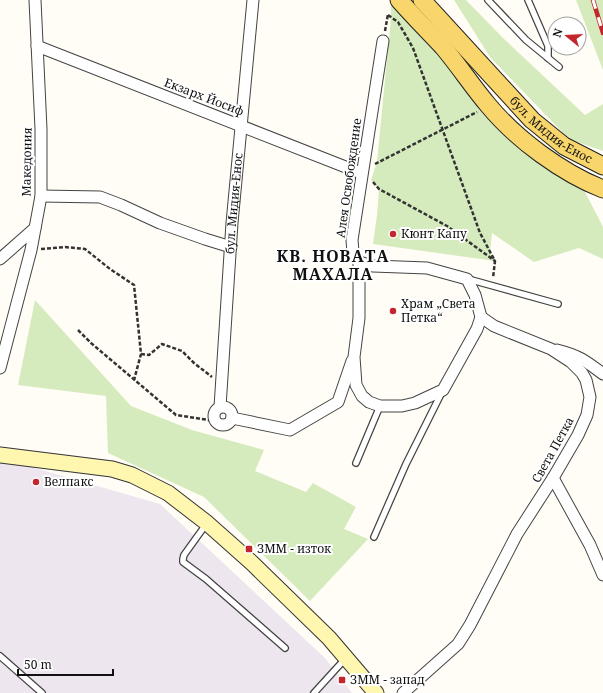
<svg xmlns="http://www.w3.org/2000/svg" width="603" height="693" font-family="'Noto Serif',serif">
<style>
.industrial{fill:#eee6ef}
.green{fill:#d5ebbd}
.lines{fill:none;stroke-linecap:round;stroke-linejoin:round}
.lane-casing{stroke:#444;stroke-width:8}
.street-casing{stroke:#444;stroke-width:13}
.secondary-casing{stroke:#333;stroke-width:17}
.primary-casing{stroke:#222;stroke-width:19}
.path{stroke:#333;stroke-width:2.5;stroke-dasharray:4 2;stroke-linecap:butt}
.lane{stroke:#fff;stroke-width:5.5}
.street{stroke:#fff;stroke-width:11}
.secondary{stroke:#fff6b0;stroke-width:15}
.primary{stroke:#f9d66b;stroke-width:17}
.rail-casing{stroke:#c4262e;stroke-width:4.5}
.rail{stroke:#fff;stroke-width:3;stroke-dasharray:9;stroke-linecap:butt}
.poi-dot{fill:#c4262e;stroke:#fff;stroke-width:1.5}
.labels{text-anchor:middle;stroke-width:4;stroke-linejoin:round;paint-order:stroke}
.street-label{font-size:12px;fill:#111;stroke:#fff}
.poi-label{font-size:12px;fill:#111;stroke:#fff;text-anchor:start}
.district-label{font-size:16px;font-weight:bold;letter-spacing:1px;fill:#111;stroke:#fff}
</style>
<rect width="100%" height="100%" fill="#fffdf5"/>
<polygon class="industrial" points="0,458 160,504 325,658 352,693 0,693"/>
<g class="green">
<polygon points="454,0 466,0 503,38 585,115 603,104 603,151 569,139 490,57"/>
<polygon points="576,0 603,0 603,70"/>
<polygon points="391,1 477,100 533,158 585,192 603,227 603,259 579,248 534,262 492,233 490,252 495,261 373,244 377,215 379,189 371,180 377,162 391,18"/>
<polygon points="35,300 131,406 192,430 264,450 255,471 306,492 313,483 356,507 344,529 368,539 310,601 204,497 108,453 106,396 18,385"/>
</g>
<g class="lines">
<g class="lane-casing">
<g id="lane">
<polyline points="488,0 526,40 559,67"/>
<polyline points="528,0 548,46 548,58"/>
<polyline points="468,279 558,304"/>
<polyline points="356,463 380,406"/>
<polyline points="207,523 184,555 183,559 183,562 206,579 285,648"/>
<polyline points="374,537 406,464 442,392"/>
<polyline points="0,656 42,693"/>
<polyline points="314,693 345,659"/>
</g>
</g>
<g class="street-casing">
<g id="street">
<polyline points="383,41 352,240 353,252 359,262 359,318 354,357 356,385 362,396 369,402 380,406 402,406 415,403 443,390 477,329 481,317 494,326 551,349 571,362 582,373 586,380 590,397 587,415 578,435 553,478 517,534 470,625 458,644 403,693"/>
<polyline points="37,46 361,173"/>
<polyline points="41,196 100,197 121,205 160,223 205,239 231,247"/>
<polyline points="0,259 35,228"/>
<polyline points="359,262 373,266 427,268 467,279 475,295 481,317"/>
<path d="M 557,350 C 578,355 586,361 603,374"/>
<polyline points="0,368 31,250 41,196 41,129 35,0"/>
<circle cx="223" cy="416" r="9"/>
<path id="s1" d="M 220,407 L 232,223 L 253,0"/>
<polyline points="232,418 290,430 338,402 352,361"/>
<polyline points="553,478 590,545 603,575"/>
</g>
</g>
<g class="secondary-casing">
<polyline id="secondary" points="0,455 112,469 132,475 168,493 207,523 252,563 329,638 376,693"/>
</g>
<g class="primary-casing">
<g id="primary">
<path d="M 399,0 C 413,16 428,31 443,47 C 459,66 472,86 488,105 C 516,139 562,173 603,189"/>
<path id="s2" d="M 422,0 L 532,120 L 564,146 L 603,166"/>
</g>
</g>
<g class="path">
<polyline points="388,15 398,22 413,48 480,233 495,261 493,278"/>
<polyline points="385,31 388,14"/>
<polyline points="375,164 477,112"/>
<polyline points="373,182 379,189 447,226 495,261"/>
<polyline points="41,249 65,247 85,249 110,269 134,285 141,354 134,380"/>
<polyline points="78,330 91,343 176,415 215,421"/>
<polyline points="141,354 149,355 162,344 182,351 194,363 212,377"/>
</g>
<use href="#lane" class="lane"/>
<use href="#street" class="street"/>
<use href="#secondary" class="secondary"/>
<use href="#primary" class="primary"/>
<g class="rail-casing">
<polyline id="rail" points="593,0 603,33"/>
</g>
<use href="#rail" class="rail"/>
</g>
<g class="poi-dot">
<circle cx="393" cy="234" r="4"/>
<circle cx="393" cy="311" r="4"/>
<circle cx="36" cy="482" r="4"/>
<rect x="245" y="545" width="8" height="8" rx="2"/>
<rect x="338" y="676" width="8" height="8" rx="2"/>
</g>
<g class="labels">
<g class="street-label">
<text transform="translate(204 97) rotate(21)" y="4">Екзарх Йосиф</text>
<text dy="4" stroke="none"><textPath href="#s2" startOffset="184">бул. Мидия-Енос</textPath></text>
<text transform="translate(27 162) rotate(-89)" y="4">Македония</text>
<text transform="translate(349 178) rotate(-82)" y="4">Алея Освобождение</text>
<text dy="4" stroke="none"><textPath href="#s1" startOffset="204">бул. Мидия-Енос</textPath></text>
<text transform="translate(553 450) rotate(-61)" y="4">Света Петка</text>
</g>
<g class="poi-label">
<text x="401" y="238">Кюнт Капу</text>
<text x="401" y="308">Храм „Света<tspan x="401" dy="14">Петка“</tspan></text>
<text x="44" y="486">Велпакс</text>
<text x="257" y="553">ЗММ - изток</text>
<text x="350" y="684">ЗММ - запад</text>
</g>
<g class="district-label">
<text x="333" y="262">КВ. НОВАТА<tspan x="333" dy="18">МАХАЛА</tspan></text>
</g>
</g>
<g transform="translate(567 36) rotate(288)"><circle r="19" fill="#ffffff" stroke="#a0a0a0"/>
<path d="M0-3L7 15L0 10L-7 15Z" fill="#c4262e"/>
<text y="-6" font-size="11" font-weight="bold" text-anchor="middle" fill="#111111">N</text>
</g>
<path d="M18 669v6h95v-6" fill="none" stroke="#111111" stroke-width="2"/>
<text x="24" y="669" font-size="12" fill="#111111" stroke="#ffffff" stroke-width="3" paint-order="stroke">50 m</text>
</svg>
